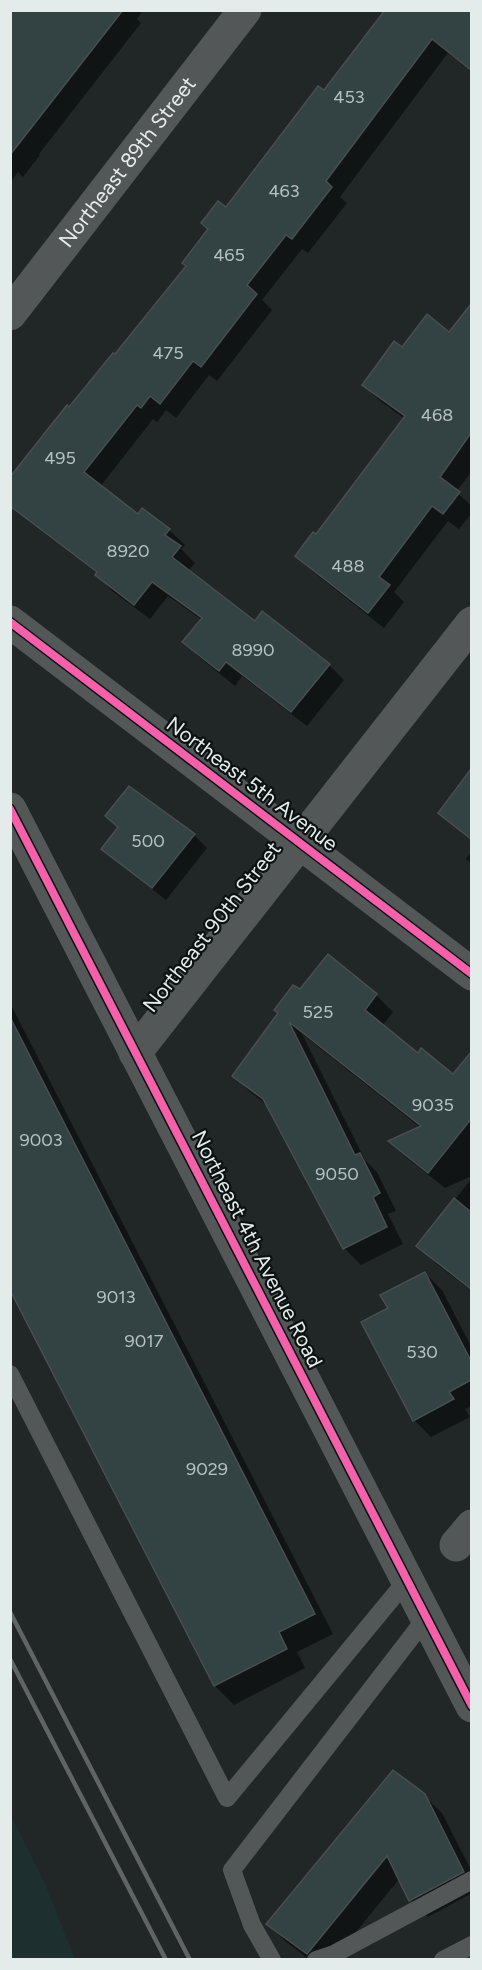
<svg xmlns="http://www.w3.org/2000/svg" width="482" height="1970" font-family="Figtree,sans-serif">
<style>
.built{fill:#1e2f30}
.shadow{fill:#0007}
.building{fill:#334242;stroke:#494e4e;stroke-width:1.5}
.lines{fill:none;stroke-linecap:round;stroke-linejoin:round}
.service{stroke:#535757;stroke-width:18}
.minor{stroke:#535757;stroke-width:33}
.rail{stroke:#606464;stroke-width:4.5}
.cycleway-casing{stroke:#0c1111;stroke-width:11}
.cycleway{stroke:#f560ab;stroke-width:8}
.labels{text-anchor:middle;stroke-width:4.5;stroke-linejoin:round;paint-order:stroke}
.number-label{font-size:18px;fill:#b8c1c1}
.street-label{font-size:21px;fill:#e4ebeb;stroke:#0c1111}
</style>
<rect width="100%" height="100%" fill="#212626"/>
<polygon class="built" points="11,1815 46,1886 75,1959 11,1959"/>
<g class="shadow">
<polygon points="15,10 143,10 137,19 141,23 39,154 40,155 23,177 18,172 10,183 10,16"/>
<polygon points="387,10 472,10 472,71 448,53 340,197 347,203 308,253 302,249 262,300 272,310 217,381 209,375 176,418 166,410 157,422 153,419 100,487 138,516 143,510 169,530 185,545 181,549 195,563 188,571 255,623 329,665 344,680 307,726 242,676 235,686 200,658 184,642 202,620 168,596 150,619 112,591 98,574 14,510 10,507 10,479 115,357 187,266 226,209 324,92"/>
<polygon points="472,306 472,471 456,492 472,506 472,513 459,529 448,521 394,592 404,602 384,628 312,571 297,555 316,536 405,419 380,401 364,385 402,349 449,334"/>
<polygon points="472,772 472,840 440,813"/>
<polygon points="129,788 194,835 207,848 166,900 116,861 103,848 119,828 107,816"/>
<polygon points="472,851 472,864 466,859"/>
<polygon points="328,956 376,995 393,1012 382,1026 419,1055 453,1076 457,1072 472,1083 472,1176 445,1188 407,1158 390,1141 421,1128 302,1034 365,1160 377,1172 396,1211 388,1214 403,1244 361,1265 344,1248 268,1106 251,1093 234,1076"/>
<polygon points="10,1003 333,1634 297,1652 305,1668 234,1705 215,1686 10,1289"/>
<polygon points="472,1178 472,1291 435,1263 418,1246"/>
<polygon points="425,1273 442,1290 472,1348 472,1406 465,1409 470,1417 431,1437 414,1420 390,1309"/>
<polygon points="424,1796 442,1813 472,1872 472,1893 428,1917 411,1900 400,1878 333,1960 310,1960 285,1941 268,1924"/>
</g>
<g class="building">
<polygon points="10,10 123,10 10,155"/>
<polygon points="385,10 471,10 471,70 432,39 326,181 332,187 292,239 286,235 247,285 257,294 201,367 193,361 160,404 150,396 141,408 137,405 84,472 138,514 142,508 170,529 165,535 181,546 172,557 255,621 262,611 330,664 291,712 226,662 219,671 182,642 202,618 152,582 134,605 95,575 97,572 10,506 10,477 67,405 69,407 113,353 115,354 186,266 182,263 208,229 201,223 218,201 226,207 318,86 324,90"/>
<polygon points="471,304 471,433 440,477 460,492 443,514 432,506 379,577 390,585 368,613 295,556 313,532 316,534 405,416 362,385 394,341 402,347 427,314 449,332"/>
<polygon points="471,769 471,839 438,813"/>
<polygon points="129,786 195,834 152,888 101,849 118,827 105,816"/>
<polygon points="328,954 377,994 365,1010 418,1053 421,1048 453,1074 471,1052 471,1119 428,1173 388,1141 421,1126 289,1022 355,1155 360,1153 380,1193 373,1197 387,1227 343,1249 263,1099 232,1076 278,1013 274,1010 293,985 300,989"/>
<polygon points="10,1017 315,1614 279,1632 287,1649 214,1686 10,1290"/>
<polygon points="454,1198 471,1212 471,1289 416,1246"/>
<polygon points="425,1272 471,1361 471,1380 449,1392 454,1399 413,1421 361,1322 388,1308 380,1295"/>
<polygon points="393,1770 425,1794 464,1872 409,1901 387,1856 307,1954 266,1924"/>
</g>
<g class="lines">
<g class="service">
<polyline points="10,1374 227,1798 407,1580"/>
<polyline points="272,1960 252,1925 232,1870 426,1618"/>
<polyline points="316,1960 334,1954 472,1880"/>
<polyline points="443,1960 472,1945"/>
</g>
<g class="minor">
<path id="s1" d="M 10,314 L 245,10"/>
<polyline points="10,622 472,974"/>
<polyline points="10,809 472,1706"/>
<polyline points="135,1053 472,623"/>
<polyline points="456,1545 472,1526"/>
</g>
<g class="rail">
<polyline points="10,1612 190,1960"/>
<polyline points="10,1659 166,1960"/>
</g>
<g class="cycleway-casing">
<g id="cycleway">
<polyline points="10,622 472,974"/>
<polyline points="10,809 472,1706"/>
</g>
</g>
<use href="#cycleway" class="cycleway"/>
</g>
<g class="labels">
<g class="number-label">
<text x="349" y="103">453</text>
<text x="284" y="197">463</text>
<text x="229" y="261">465</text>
<text x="168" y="359">475</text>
<text x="437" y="421">468</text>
<text x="60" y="464">495</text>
<text x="128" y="557">8920</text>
<text x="348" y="572">488</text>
<text x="253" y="656">8990</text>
<text x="148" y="847">500</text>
<text x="318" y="1018">525</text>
<text x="433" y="1111">9035</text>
<text x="41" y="1146">9003</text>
<text x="337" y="1180">9050</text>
<text x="116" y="1303">9013</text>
<text x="144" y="1347">9017</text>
<text x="422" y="1358">530</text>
<text x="207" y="1475">9029</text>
</g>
<g class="street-label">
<text dy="7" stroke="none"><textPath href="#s1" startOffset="192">Northeast 89th Street</textPath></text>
<text transform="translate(252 784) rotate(37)" y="7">Northeast 5th Avenue</text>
<text transform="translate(212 927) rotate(-52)" y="7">Northeast 90th Street</text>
<text transform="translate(257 1249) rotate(63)" y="7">Northeast 4th Avenue Road</text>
</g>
</g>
<rect width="482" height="1970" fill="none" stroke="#e4ebeb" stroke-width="24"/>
</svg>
